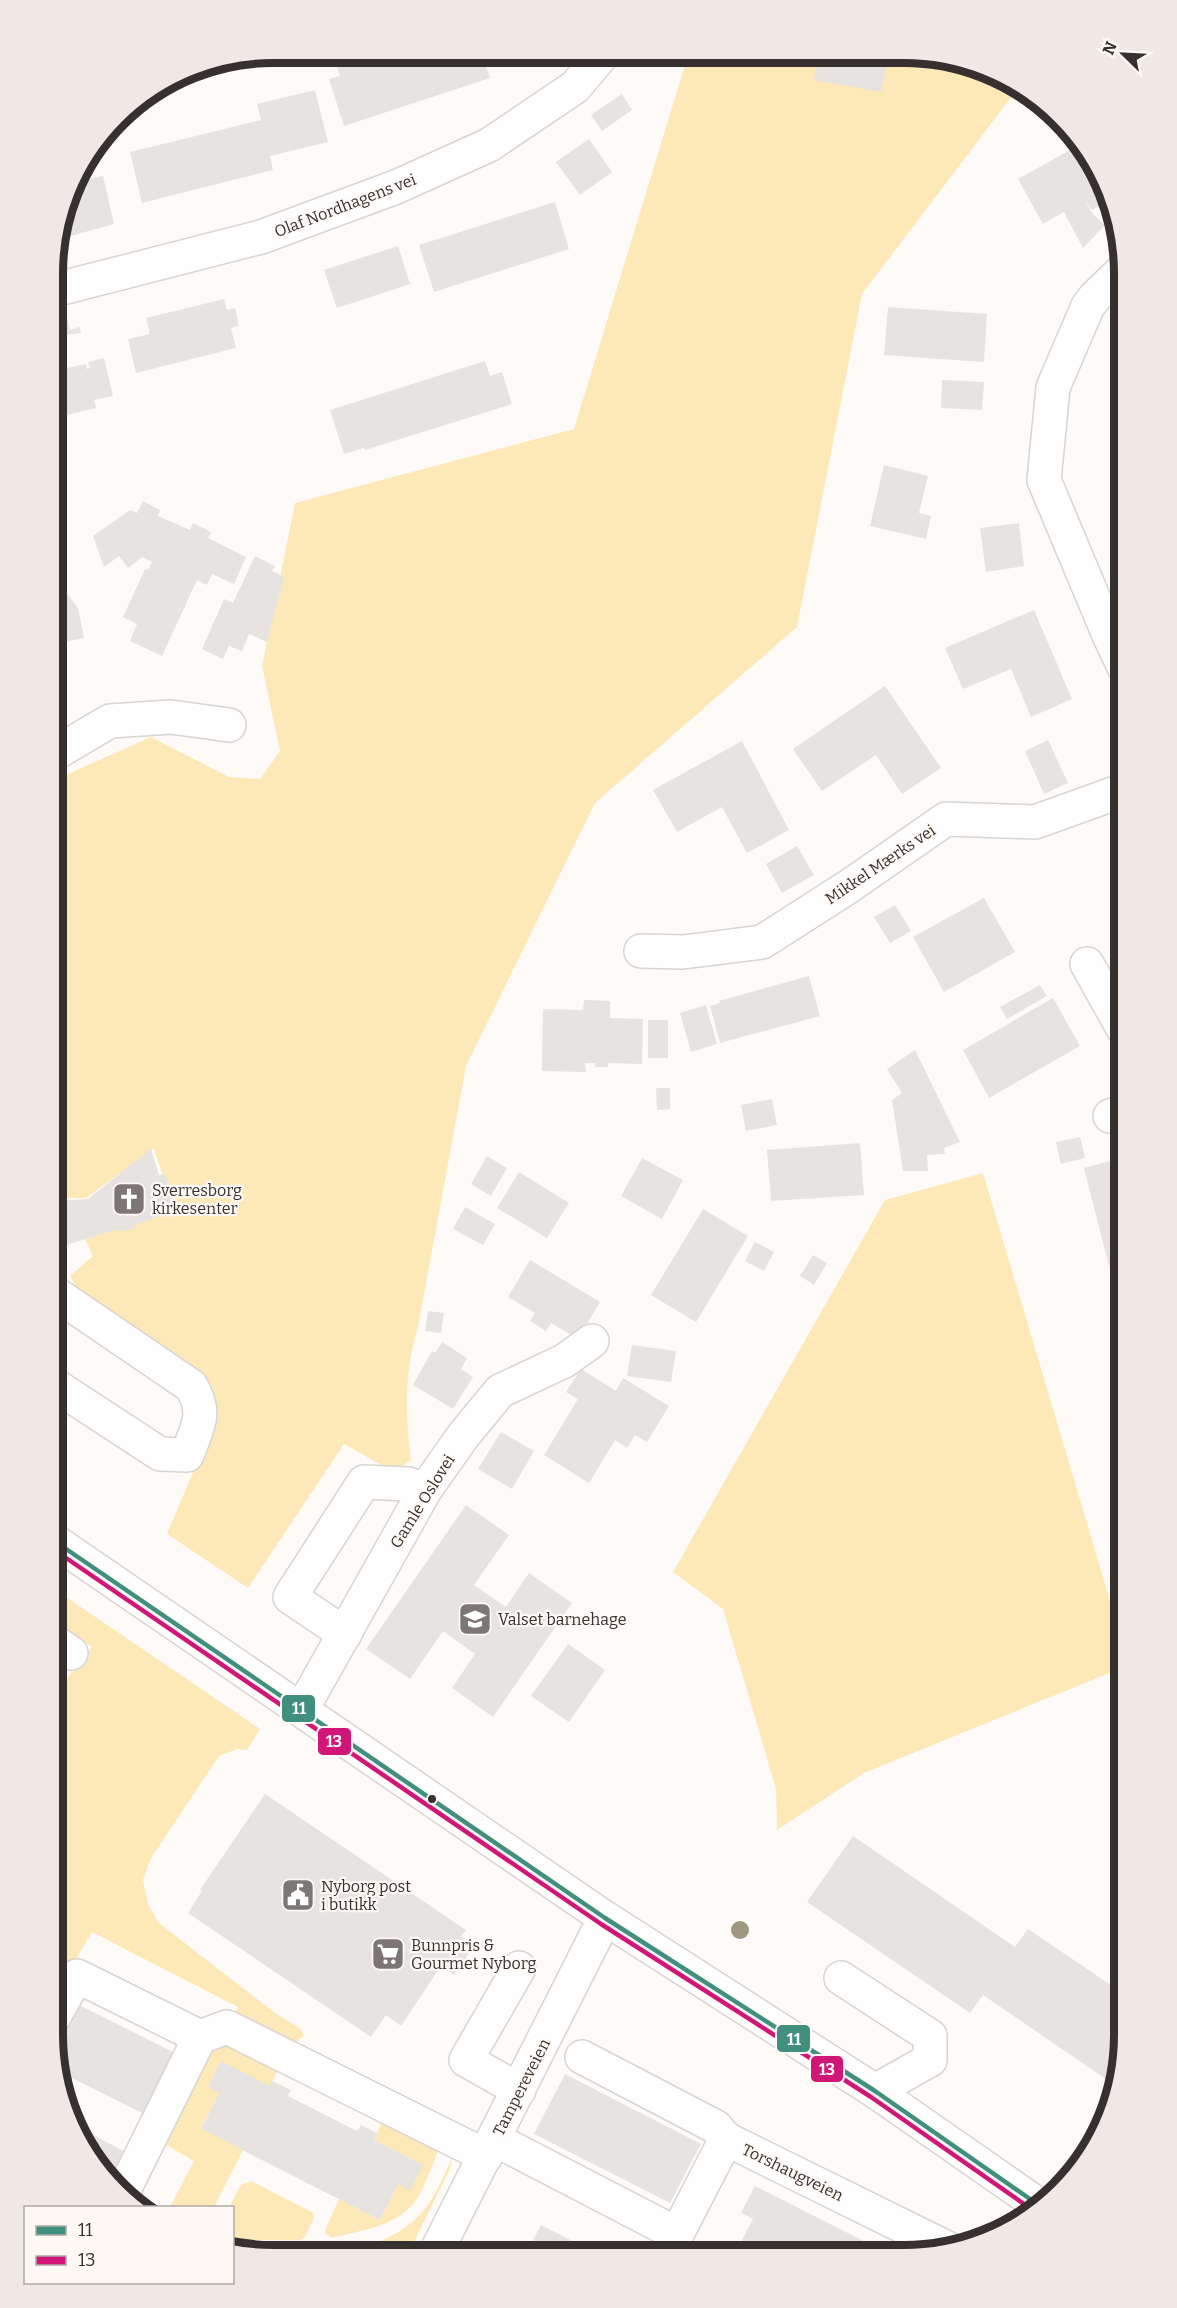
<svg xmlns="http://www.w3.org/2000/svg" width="1177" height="2308" font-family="Bitter,serif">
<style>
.green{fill:#fde9b8}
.building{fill:#e6e3e0}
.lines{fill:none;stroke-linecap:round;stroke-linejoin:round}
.minor-casing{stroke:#d8d4d2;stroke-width:36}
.minor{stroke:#fffefe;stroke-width:33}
.bus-1-casing{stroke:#fff9f6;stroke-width:9}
.bus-2-casing{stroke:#fff9f6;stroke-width:9}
.bus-1{stroke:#41907f;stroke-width:4.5}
.bus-2{stroke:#d01778;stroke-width:4.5}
.tree{fill:#a09781}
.bus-dot{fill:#36312e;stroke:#fff9f6;stroke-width:2}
.labels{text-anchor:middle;stroke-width:4.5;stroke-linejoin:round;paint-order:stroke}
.street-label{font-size:16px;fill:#36312e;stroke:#fff9f6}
.poi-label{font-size:16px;fill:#36312e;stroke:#fff9f6;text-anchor:start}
.rim{fill:none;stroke:#36312e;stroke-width:8}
.line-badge{stroke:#fff9f6;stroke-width:2}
.badge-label{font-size:16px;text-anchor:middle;font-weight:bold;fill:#fff}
</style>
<rect width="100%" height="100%" fill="#fdfaf8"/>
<g class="green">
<path d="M 688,55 L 947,57 L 1001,75 L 1019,87 L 862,294 L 797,627 L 595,803 L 466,1066 L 418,1327 C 404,1374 405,1412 411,1460 L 394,1472 L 344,1444 L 248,1588 L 167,1534 L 218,1413 L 212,1386 L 85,1302 L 70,1276 L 93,1256 L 85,1239 L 175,1212 L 154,1149 L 86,1198 L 53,1198 L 54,785 L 59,778 L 151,737 L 229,777 L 260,779 L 280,751 L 262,666 L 295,503 L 574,429 Z"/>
<polygon points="983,1173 1124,1648 1124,1667 864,1773 777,1830 776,1789 723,1609 673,1572 885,1200"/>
<polygon points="53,1588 260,1729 247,1750 237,1749 219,1756 151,1858 143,1880 148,1904 159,1923 275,2013 301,2029 304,2036 290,2047 232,2019 238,2007 92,1932 53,1998 53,1696 92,1647 53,1620"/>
<polygon points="217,2041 281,2064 270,2086 221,2062 208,2087 219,2093 201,2128 243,2150 214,2207 170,2207 194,2161 163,2143 205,2048"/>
<path d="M 384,2117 L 440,2146 C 433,2163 427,2181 418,2197 C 401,2226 362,2230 332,2238 L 326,2234 L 325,2230 L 339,2199 L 380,2220 L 398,2184 L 410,2190 L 423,2165 L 374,2140 Z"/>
<path d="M 453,2156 L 450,2169 L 408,2254 L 261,2254 C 318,2253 389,2257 427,2206 C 438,2191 445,2172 453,2156 Z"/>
<polygon points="251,2181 312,2212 314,2218 305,2237 300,2240 233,2240 232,2208 229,2207 241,2185"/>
</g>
<g class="building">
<polygon points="332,53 370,53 374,65 408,53 482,54 490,78 344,126 329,79 340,76"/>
<polygon points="819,56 888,56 881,92 814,80"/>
<polygon points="315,90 328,142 270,156 273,170 142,203 130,152 261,120 257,104"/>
<polygon points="622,94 632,110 602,131 591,115"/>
<polygon points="589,139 612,172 580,195 556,162"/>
<polygon points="1081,144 1087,151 1106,189 1101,192 1107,202 1092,210 1085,200 1092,213 1105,225 1083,248 1064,212 1043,224 1018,179"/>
<polygon points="103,176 114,224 56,240 73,183"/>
<polygon points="555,202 569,249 434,292 419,245"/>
<polygon points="398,246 410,284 337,308 324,270"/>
<polygon points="224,299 227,310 235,308 239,326 231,328 236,348 136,373 128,339 150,334 146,318"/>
<polygon points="888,307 987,314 984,362 884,355"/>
<polygon points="65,309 70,330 80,327 81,333 54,336 54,311"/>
<polygon points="104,358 113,396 94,400 96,408 54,418 54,371 86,364 87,369 90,368 88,362"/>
<polygon points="485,361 490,376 502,372 512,404 365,450 364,448 344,454 330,410"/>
<polygon points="942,380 984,382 982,410 941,408"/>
<polygon points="884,465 928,476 919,513 931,516 926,539 870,526"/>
<polygon points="143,501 160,510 158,516 190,530 193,523 211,532 208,538 246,557 234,584 212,574 207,585 197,580 162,656 130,641 137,624 123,617 145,569 148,570 152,562 142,557 128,568 119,556 104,567 93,536 130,510 137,513"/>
<polygon points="1019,523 1024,566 986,572 980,528"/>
<polygon points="255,556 275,566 272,571 284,577 267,642 249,634 242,651 229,646 223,659 202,649 224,599 233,603"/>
<polygon points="54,576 78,608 84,638 54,644"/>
<polygon points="1034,610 1072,699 1031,717 1011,669 963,689 945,648"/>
<polygon points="885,686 941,768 902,794 876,755 822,791 793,749"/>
<polygon points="1048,740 1068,783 1044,794 1025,751"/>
<polygon points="742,741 789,830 747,853 722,807 677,832 653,790"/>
<polygon points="797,846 814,875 782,893 766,864"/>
<polygon points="984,898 1015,952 944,992 913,937"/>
<polygon points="895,905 911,931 890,943 874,917"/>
<polygon points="809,976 820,1016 720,1043 710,1006 720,1003 719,1001"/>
<polygon points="1040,985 1047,996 1007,1019 1000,1007"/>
<polygon points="1053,998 1080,1046 989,1098 963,1050"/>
<polygon points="584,1000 610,1001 610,1018 643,1019 642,1064 608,1063 608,1067 595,1067 595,1063 585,1063 586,1072 542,1071 543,1009 583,1010"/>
<polygon points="706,1005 717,1044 691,1052 680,1013"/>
<rect x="648" y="1020" width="20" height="38"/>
<polygon points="915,1050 960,1142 944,1148 945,1154 927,1155 928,1171 903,1171 892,1100 902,1093 887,1069"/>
<polygon points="656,1088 670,1088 670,1109 657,1110"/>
<polygon points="772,1099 777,1125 746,1131 741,1105"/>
<polygon points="1080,1137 1085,1158 1061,1164 1056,1142"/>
<polygon points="860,1143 864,1195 771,1201 767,1150"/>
<polygon points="151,1149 159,1175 165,1173 176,1211 134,1225 135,1228 120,1232 118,1229 53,1249 53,1199 57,1201 88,1199"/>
<polygon points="487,1156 507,1168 491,1196 471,1184"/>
<polygon points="1124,1157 1124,1321 1123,1321 1084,1168"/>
<polygon points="642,1158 683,1180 662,1219 621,1196"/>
<polygon points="519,1172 569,1203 547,1238 497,1208"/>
<polygon points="465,1207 495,1224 483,1245 453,1229"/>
<polygon points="703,1209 748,1236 696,1322 651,1295"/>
<polygon points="755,1242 774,1252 764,1271 745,1261"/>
<polygon points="813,1255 827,1263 814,1285 800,1276"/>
<polygon points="530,1260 600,1302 578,1339 551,1323 546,1331 530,1321 535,1313 508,1297"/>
<polygon points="428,1311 444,1313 441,1333 425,1331"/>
<polygon points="442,1342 467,1358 461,1369 473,1377 453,1409 413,1385 432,1351 435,1353"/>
<polygon points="632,1345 676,1351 671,1382 627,1376"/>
<polygon points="581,1369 616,1391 623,1378 669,1406 647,1442 635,1435 627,1448 615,1440 589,1483 544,1455 578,1399 566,1392"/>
<polygon points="501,1432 534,1451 512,1489 478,1469"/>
<polygon points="466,1505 509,1535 474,1585 506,1607 529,1573 572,1603 493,1717 452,1688 475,1654 443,1631 410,1679 366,1649"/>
<polygon points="568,1644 605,1670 569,1722 531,1696"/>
<polygon points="265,1794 466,1930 461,1937 474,1946 454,1975 441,1966 401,2026 386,2015 371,2037 188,1913 202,1891 200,1890"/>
<polygon points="853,1836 1015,1947 1028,1929 1124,1994 1124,2050 1116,2086 983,1995 970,2013 807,1902"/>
<polygon points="71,2001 181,2056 150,2117 58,2071 53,2037"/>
<polygon points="221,2061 270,2086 272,2081 291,2090 288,2096 357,2131 361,2125 377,2133 374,2140 423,2165 410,2191 398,2184 380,2220 201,2129 219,2093 208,2087"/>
<polygon points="565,2074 701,2144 670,2203 534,2134"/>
<polygon points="74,2125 131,2155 115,2186 90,2158"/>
<polygon points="755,2186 891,2255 734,2255 753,2219 741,2213"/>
<polygon points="541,2225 594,2252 593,2255 526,2254"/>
</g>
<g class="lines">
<g class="minor-casing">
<g id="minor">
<polyline points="1124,269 1095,297 1088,306 1057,378 1053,388 1044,480 1109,635 1124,667"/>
<polyline points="54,290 261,237 396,187 489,145 575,87 602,55"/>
<polyline points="54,754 110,721 171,717 229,725"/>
<polyline points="641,951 683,952 762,942 848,887 946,819 1035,822 1124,790"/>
<polyline points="1087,964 1124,1030"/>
<polyline points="1110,1116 1124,1111"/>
<path d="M 53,1384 L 160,1454 L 187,1455 C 197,1427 208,1414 191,1386 L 53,1292"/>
<polyline points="53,1540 605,1918 875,2091 1040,2206"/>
<polyline points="345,1634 290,1597 364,1482 408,1484 425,1490"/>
<polyline points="53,1641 71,1653"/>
<polyline points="302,1709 425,1490 463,1436 500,1391 564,1361 592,1341"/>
<polyline points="841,1978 930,2036 930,2060 875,2091"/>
<polyline points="53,2018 77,1976 200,2037 227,2027 486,2156"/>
<polyline points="582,2057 716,2127 726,2139"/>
<polyline points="519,2090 466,2060 519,1968"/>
<polyline points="494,2139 677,2234 726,2139 947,2248"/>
<polyline points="122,2194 200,2037"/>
<polyline points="435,2254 605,1918"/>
</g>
</g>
<use href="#minor" class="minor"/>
<g class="bus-1-casing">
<polyline id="bus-1" points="53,1540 605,1918 875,2091 1040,2206"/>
</g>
<g class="bus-2-casing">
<polyline id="bus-2" points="53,1549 601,1924 871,2097 1034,2211"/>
</g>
<use href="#bus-1" class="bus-1"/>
<use href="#bus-2" class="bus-2"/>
</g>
<circle class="tree" cx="740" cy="1930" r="9"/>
<defs>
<g id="church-square" transform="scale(1.725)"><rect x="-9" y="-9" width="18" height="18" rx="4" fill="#7c7775" stroke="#fff9f6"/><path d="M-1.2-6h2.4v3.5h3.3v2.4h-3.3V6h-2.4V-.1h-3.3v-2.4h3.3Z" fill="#fff"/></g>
<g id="school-square" transform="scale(1.725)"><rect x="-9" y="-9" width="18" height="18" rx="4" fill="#7c7775" stroke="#fff9f6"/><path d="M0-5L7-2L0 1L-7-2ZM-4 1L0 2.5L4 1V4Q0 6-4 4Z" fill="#fff"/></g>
<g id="civic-square" transform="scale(1.725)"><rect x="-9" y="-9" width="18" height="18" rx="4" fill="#7c7775" stroke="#fff9f6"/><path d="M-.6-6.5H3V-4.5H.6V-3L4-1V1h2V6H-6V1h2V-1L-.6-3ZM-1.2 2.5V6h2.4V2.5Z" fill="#fff"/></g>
<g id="supermarket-square" transform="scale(1.725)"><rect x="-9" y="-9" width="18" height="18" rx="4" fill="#7c7775" stroke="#fff9f6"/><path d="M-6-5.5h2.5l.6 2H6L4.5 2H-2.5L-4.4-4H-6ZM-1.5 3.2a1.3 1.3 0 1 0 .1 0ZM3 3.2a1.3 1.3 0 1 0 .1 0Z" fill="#fff"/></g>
</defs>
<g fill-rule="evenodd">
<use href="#church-square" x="129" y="1199"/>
<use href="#school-square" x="475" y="1619"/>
<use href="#civic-square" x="298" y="1895"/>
<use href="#supermarket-square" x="388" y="1954"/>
</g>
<circle class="bus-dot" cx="432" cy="1799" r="5"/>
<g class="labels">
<g class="street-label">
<text transform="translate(345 205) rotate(-21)" y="6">Olaf Nordhagens vei</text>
<text transform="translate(880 864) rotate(-34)" y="6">Mikkel Mærks vei</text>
<text transform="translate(422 1501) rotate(-58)" y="6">Gamle Oslovei</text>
<text transform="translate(521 2087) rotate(-63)" y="6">Tampereveien</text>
<text transform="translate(793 2172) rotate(26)" y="6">Torshaugveien</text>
</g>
<g class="poi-label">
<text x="152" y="1196">Sverresborg<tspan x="152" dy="18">kirkesenter</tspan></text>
<text x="498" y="1625">Valset barnehage</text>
<text x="321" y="1892">Nyborg post<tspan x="321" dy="18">i butikk</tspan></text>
<text x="411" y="1951">Bunnpris &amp;<tspan x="411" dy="18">Gourmet Nyborg</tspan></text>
</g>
</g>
<path d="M0 0H1177V2308H0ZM273 63H904A210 210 0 0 1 1114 273V2035A210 210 0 0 1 904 2245H273A210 210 0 0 1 63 2035V273A210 210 0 0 1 273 63Z" fill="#efe9e6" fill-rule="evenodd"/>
<path class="rim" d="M273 63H904A210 210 0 0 1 1114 273V2035A210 210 0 0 1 904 2245H273A210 210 0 0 1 63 2035V273A210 210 0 0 1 273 63Z"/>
<g class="line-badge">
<rect x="281" y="1694" width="35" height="29" rx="6" fill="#41907f"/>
<rect x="317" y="1727" width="35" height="29" rx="6" fill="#d01778"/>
<rect x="776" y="2024" width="35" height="29" rx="6" fill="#41907f"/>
<rect x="810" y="2055" width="34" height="28" rx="6" fill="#d01778"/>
</g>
<g class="badge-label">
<text x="299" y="1714">11</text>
<text x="334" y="1747">13</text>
<text x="794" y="2045">11</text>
<text x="827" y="2075">13</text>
</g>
<rect x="24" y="2206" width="210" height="78" fill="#fff9f6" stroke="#afa9a6" stroke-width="1.5"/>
<rect x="36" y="2226" width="30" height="9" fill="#41907f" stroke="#afa9a6" stroke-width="1.5"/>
<text x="78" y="2236" font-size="18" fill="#36312e">11</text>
<rect x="36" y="2256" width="30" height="9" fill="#d01778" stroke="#afa9a6" stroke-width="1.5"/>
<text x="78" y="2266" font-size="18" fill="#36312e">13</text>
<g transform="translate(1123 54) rotate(294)" stroke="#fff9f6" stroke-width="4.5" paint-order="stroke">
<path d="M0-4.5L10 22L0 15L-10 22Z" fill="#36312e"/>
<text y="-9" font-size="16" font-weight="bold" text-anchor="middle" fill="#36312e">N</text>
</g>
</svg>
